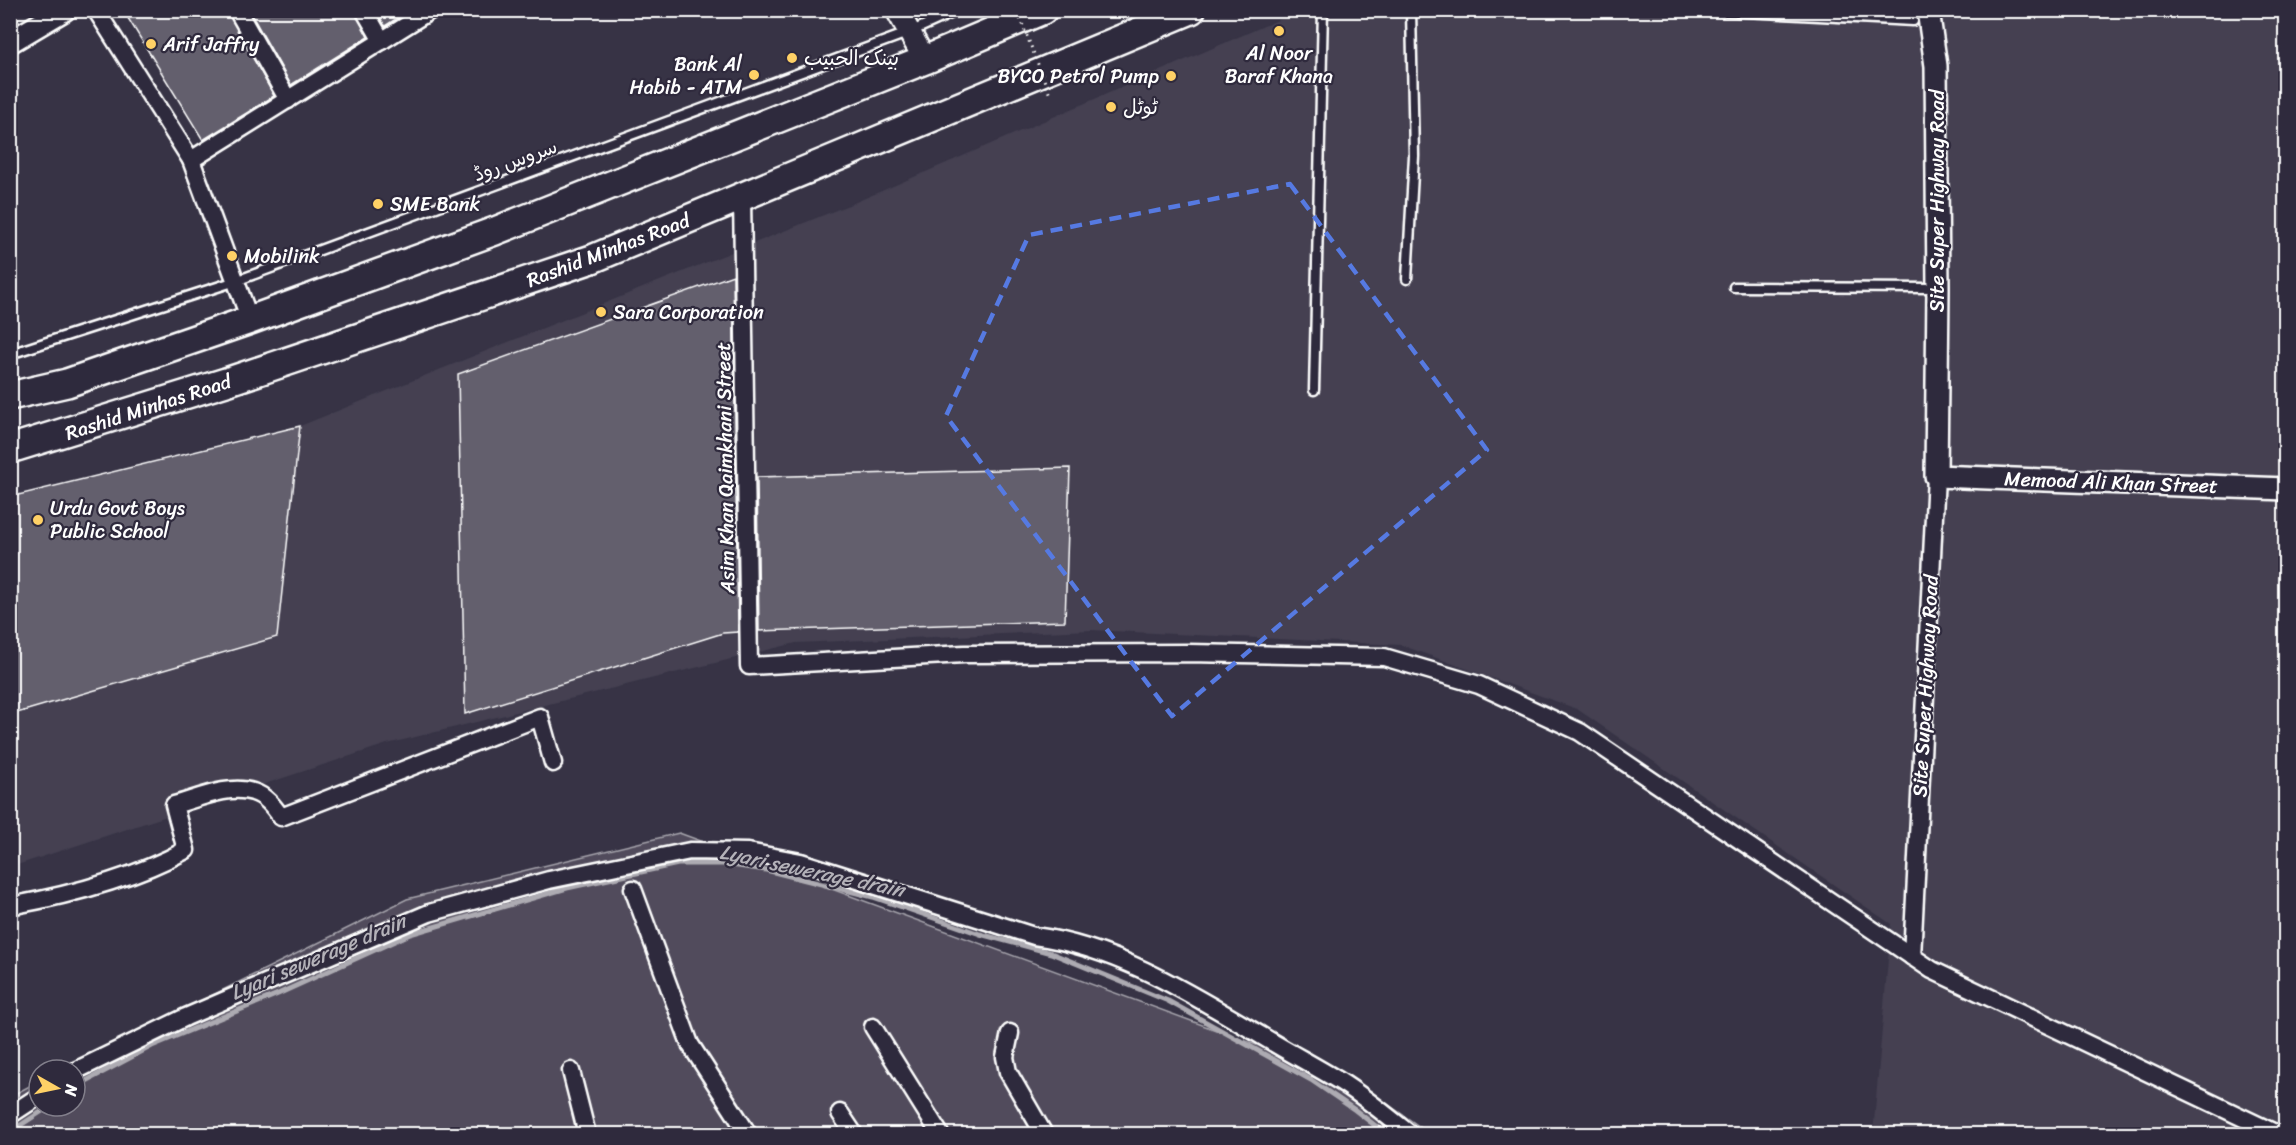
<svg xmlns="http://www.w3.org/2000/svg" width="2296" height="1145" font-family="Sriracha,'Playpen Sans Arabic',sans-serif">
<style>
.built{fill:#444051}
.green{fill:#514c5c;stroke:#a8a6ae;stroke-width:1.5}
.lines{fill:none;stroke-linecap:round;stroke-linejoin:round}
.stream{stroke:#adabb2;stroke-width:5}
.building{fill:#635f6d;stroke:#fff;stroke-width:1.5}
.service-casing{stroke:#fff;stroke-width:13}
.minor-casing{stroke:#fff;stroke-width:21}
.tertiary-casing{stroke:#fff;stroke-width:26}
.primary-casing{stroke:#fff;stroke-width:32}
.service{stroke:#2f2a3d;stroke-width:8}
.minor{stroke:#2f2a3d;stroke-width:16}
.tertiary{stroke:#2f2a3d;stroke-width:21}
.primary{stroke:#2f2a3d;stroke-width:27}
.path-bridge{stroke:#fff;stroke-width:3;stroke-dasharray:1.5 4.5;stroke-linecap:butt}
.marked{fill:none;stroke:#567ae2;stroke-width:4.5;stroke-dasharray:12 8;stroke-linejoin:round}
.poi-dot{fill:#ffd166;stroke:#2f2a3d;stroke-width:2}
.labels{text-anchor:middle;stroke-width:4.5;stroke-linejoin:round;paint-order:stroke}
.poi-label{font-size:20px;fill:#fff;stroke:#2f2a3d;text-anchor:start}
.street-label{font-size:20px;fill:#fff;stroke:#2f2a3d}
.water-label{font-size:21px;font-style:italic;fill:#b4b2b9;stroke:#2f2a3d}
</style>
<rect width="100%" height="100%" fill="#373345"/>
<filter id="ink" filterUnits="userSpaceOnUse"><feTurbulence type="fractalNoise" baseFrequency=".0167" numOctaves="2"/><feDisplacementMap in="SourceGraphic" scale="12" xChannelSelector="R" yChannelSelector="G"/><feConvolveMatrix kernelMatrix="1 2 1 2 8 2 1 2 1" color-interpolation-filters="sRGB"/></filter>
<g filter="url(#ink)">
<polygon class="built" points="1299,11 2285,11 2285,1134 1873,1134 1891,924 1577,709 1401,645 1091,630 796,643 387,744 11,867 10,516 300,426 856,202"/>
<polygon class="green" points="679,833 1355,1081 1430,1134 11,1134 11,1096 39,1081 39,1106 75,1106 75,1070 61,1070 407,899"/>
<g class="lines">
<g class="stream">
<polyline points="75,1087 152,1046 278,994 410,934 567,888 678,864 724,864 766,870 873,897 980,934 1051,953 1168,1001 1311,1080 1355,1110 1386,1134"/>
<polyline points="10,1132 50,1106"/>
</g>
</g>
<g class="building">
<polygon points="123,10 227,10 274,96 203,140"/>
<polygon points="249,10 354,10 368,37 291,85"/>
<polygon points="376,10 410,10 385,26"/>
<polygon points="733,275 738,632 723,633 465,714 458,374"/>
<polygon points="300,426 277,637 10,715 10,497"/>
<polygon points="1070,468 1065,621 759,631 757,477"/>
</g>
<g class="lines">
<g class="service-casing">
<g id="service">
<polyline points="1706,10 1913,21"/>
<polyline points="1407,279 1414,156 1411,10"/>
<polyline points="1734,287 1937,288"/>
<polyline points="10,354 236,281 910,32 959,10"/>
<polyline points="1314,390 1323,10"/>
</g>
</g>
<g class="minor-casing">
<g id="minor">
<polyline points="96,10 191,160 250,320"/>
<polyline points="237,10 288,100"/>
<polyline points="364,10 382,41"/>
<polyline points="191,160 431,10"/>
<polyline points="742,197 749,666 964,654 1188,653 1384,657 1479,685 1580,732 1932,970 2277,1134"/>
<polyline points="633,889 690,1044 748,1134"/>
<path d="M 10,906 C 70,895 133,879 186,850 L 174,805 C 197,799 229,784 253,792 C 266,796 274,807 281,817 L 540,717 L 553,763"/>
<polyline points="1912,957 1936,476"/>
<polyline points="873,1027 940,1134"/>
<polyline points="1010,1033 1005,1057 1008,1072 1044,1134"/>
<path d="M 75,1071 L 186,1017 L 429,913 L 549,880 L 690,851 L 748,852 L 801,862 L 1034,936 C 1117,947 1191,994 1262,1036 C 1288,1052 1315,1066 1341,1082 C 1365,1097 1388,1117 1410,1134"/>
<polyline points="571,1071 587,1134"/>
<polyline points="840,1113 854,1134"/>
<polyline points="10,1115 39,1096"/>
</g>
</g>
<g class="tertiary-casing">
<g id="tertiary">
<polyline points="897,10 925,60"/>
<polyline points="1928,10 1936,66 1938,288 1936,476 2286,489"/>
<polyline points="10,42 64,10"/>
</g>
</g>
<g class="primary-casing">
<g id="primary">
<polyline points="10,396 67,383 250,320 495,231 925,60 1043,10"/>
<polyline points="10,449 226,382 592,259 1191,10"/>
</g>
</g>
<use href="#service" class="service"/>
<use href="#minor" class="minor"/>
<use href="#tertiary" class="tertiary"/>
<use href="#primary" class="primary"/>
<polyline class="path-bridge" points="1018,13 1050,95"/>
</g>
</g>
<path class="marked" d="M 1290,184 L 1487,450 L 1172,716 L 946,416 L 1029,235 Z"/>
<g class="poi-dot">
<circle cx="1279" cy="31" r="6"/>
<circle cx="151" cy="44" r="6"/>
<circle cx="792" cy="58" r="6"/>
<circle cx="754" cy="75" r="6"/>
<circle cx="1171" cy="76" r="6"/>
<circle cx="1111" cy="107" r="6"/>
<circle cx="378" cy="204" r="6"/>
<circle cx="232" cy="256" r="6"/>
<circle cx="601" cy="312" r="6"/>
<circle cx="38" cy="520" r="6"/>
</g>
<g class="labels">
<g class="poi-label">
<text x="163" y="51">Arif Jaffry</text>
<text x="1279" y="60" text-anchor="middle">Al Noor<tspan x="1279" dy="23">Baraf Khana</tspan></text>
<text x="804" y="65">بينک الحبيب</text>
<text x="742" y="71" text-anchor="end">Bank Al<tspan x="742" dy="23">Habib - ATM</tspan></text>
<text x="1159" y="83" text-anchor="end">BYCO Petrol Pump</text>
<text x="1123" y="114">ٹوٹل</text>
<text x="390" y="211">SME Bank</text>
<text x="244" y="263">Mobilink</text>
<text x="613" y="319">Sara Corporation</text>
<text x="50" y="515">Urdu Govt Boys<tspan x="50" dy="23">Public School</tspan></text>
</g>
<g class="street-label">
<text transform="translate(515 160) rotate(-20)" y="7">سروس روڈ</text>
<text transform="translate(1937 201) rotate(-90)" y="7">Site Super Highway Road</text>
<text transform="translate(608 250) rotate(-21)" y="7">Rashid Minhas Road</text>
<text transform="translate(148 407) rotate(-18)" y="7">Rashid Minhas Road</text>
<text transform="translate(725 468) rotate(-91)" y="7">Asim Khan Qaimkhani Street</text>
<text transform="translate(2111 482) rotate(2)" y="7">Memood Ali Khan Street</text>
<text transform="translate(1925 686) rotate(-87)" y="7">Site Super Highway Road</text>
</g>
<g class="water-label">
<text transform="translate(812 871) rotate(12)" y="7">Lyari sewerage drain</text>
<text transform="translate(318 957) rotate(-23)" y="7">Lyari sewerage drain</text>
</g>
</g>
<rect width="2296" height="1145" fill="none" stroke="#2f2a3d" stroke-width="36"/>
<rect x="18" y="18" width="2260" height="1109" fill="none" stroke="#fff" stroke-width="2" filter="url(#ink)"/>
<g transform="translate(57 1088) rotate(99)"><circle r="28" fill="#2f2a3d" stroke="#827f8b" stroke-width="1.5"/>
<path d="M0-4.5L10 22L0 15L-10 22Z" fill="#ffd166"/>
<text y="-9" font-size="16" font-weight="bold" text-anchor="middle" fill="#ffffff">N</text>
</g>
</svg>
